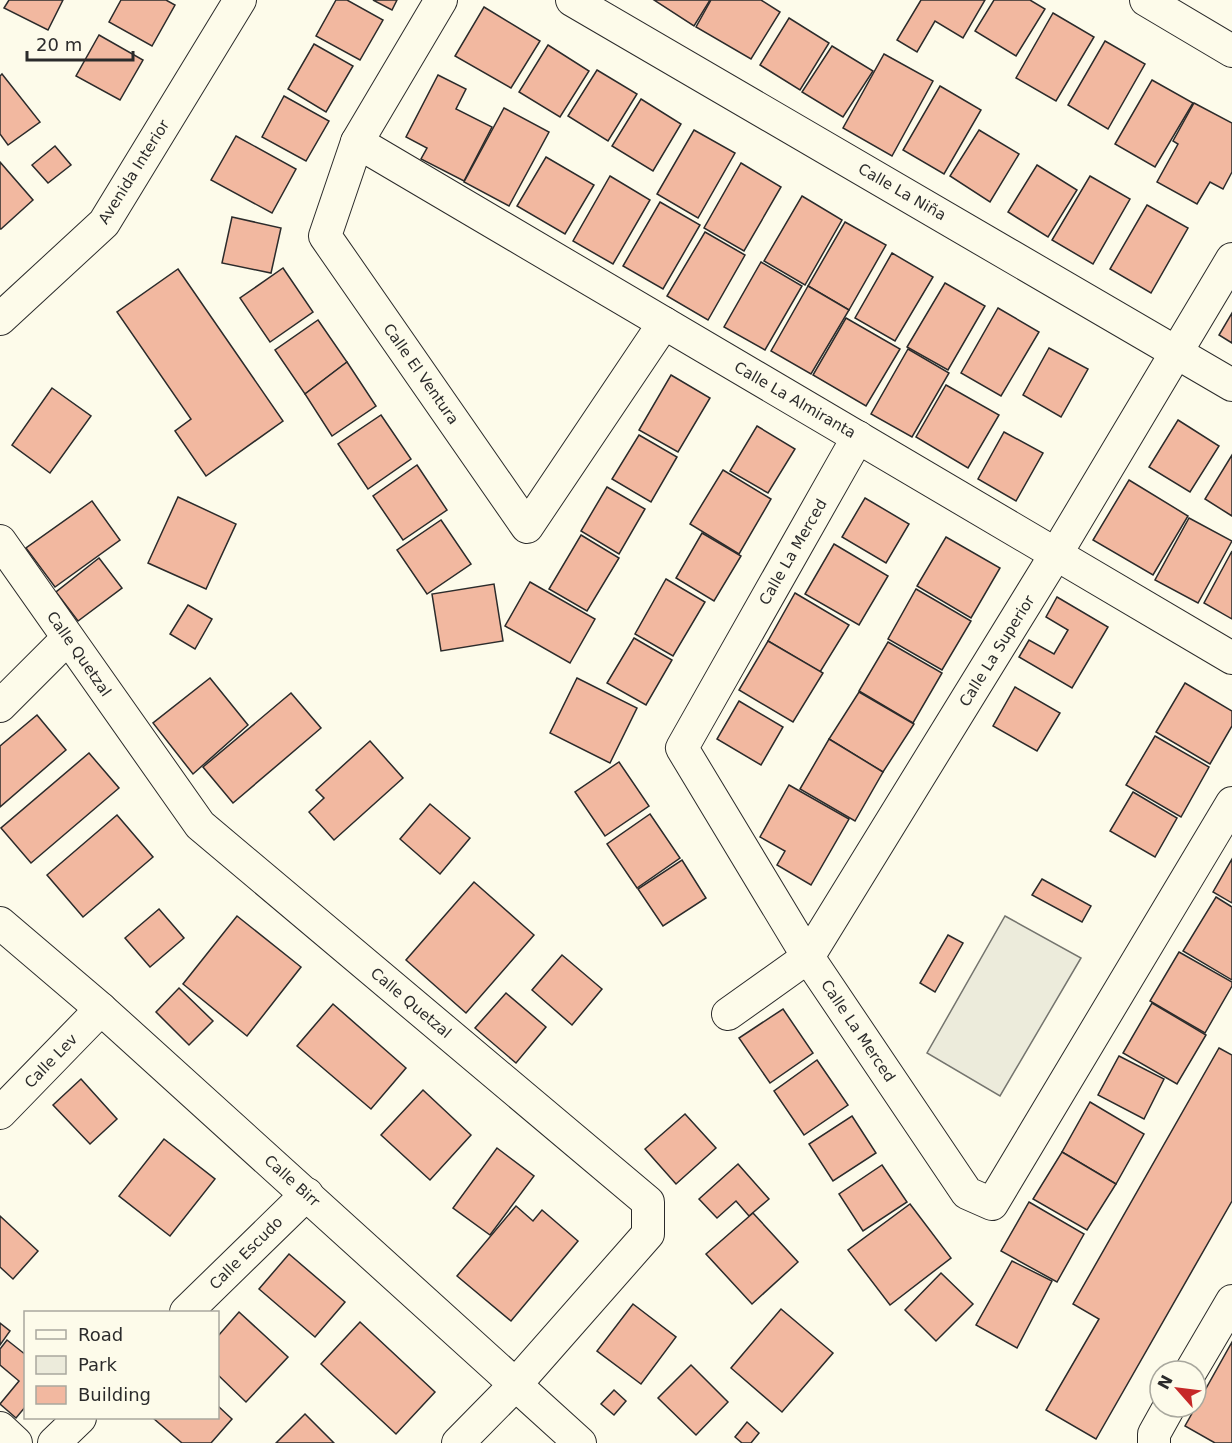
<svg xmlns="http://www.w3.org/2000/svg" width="1232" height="1443" font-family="'DejaVu Sans',sans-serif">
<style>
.green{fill:#ecebdb;stroke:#74746e;stroke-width:1.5}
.building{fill:#f2b8a0;stroke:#2b2b2b;stroke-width:1.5}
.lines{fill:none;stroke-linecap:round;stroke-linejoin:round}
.street-casing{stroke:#2b2b2b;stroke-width:34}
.street{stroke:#fdfbea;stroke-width:32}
.labels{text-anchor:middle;stroke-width:4.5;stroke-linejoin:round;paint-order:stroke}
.street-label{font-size:15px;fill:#2b2b2b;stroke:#fdfbea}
</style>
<rect width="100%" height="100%" fill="#fdfbea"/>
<polygon class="green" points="1005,916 1081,958 1000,1096 927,1053"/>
<g class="building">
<polygon points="9,0 63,0 48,30 4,8"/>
<polygon points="121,0 166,0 175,5 152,46 109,22"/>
<polygon points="336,0 347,0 383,20 360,60 316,36"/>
<polygon points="373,0 397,0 392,10"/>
<polygon points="654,0 710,0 694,26"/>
<polygon points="711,0 761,0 780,12 751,59 696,27"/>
<polygon points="921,0 985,0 963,38 935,21 917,52 897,40"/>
<polygon points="994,0 1030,0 1045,9 1016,56 975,31"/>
<polygon points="484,7 540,41 511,88 455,56"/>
<polygon points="1053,13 1094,37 1056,101 1016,78"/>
<polygon points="789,18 829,43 800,90 760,65"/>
<polygon points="99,35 143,60 120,100 76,76"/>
<polygon points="1105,41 1145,64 1108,129 1068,105"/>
<polygon points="314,44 353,66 326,112 288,89"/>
<polygon points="548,45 589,71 560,117 519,92"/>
<polygon points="832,46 873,71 843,117 802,92"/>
<polygon points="884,54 933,81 892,156 843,128"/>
<polygon points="597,70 637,94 608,141 568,116"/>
<polygon points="2,74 40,122 8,145 0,134 0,76"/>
<polygon points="438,75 466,89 456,109 492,127 464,181 421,159 427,148 406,137"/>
<polygon points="1152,80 1193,103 1155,167 1115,144"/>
<polygon points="940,86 981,110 944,174 903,150"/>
<polygon points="284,96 329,121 306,161 262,137"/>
<polygon points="641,99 681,124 653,171 612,146"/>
<polygon points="1194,103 1232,123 1232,172 1223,189 1210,182 1197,204 1157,182 1178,144 1173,141"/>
<polygon points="504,108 549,132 509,206 464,182"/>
<polygon points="694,130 735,153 698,218 657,194"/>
<polygon points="979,130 1019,154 990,202 950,176"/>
<polygon points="236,136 296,169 272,213 211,180"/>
<polygon points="55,146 71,165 48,183 32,165"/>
<polygon points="546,157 594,185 565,234 517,206"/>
<polygon points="0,162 33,200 1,229 0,229"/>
<polygon points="741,163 781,187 744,251 704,228"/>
<polygon points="1037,165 1077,190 1048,237 1008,212"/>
<polygon points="610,176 650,200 613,264 573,241"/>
<polygon points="1090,176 1130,199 1093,264 1052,240"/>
<polygon points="802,196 842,220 805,285 764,261"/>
<polygon points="660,202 700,225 663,289 623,266"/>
<polygon points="1147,205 1188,228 1151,293 1110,269"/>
<polygon points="232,217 281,228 271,273 222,263"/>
<polygon points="845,222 886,245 849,310 808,286"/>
<polygon points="705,232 745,255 708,320 667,296"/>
<polygon points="892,253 933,277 895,341 855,318"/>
<polygon points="761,262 802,286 765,350 724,327"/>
<polygon points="283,268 313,312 270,342 240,298"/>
<polygon points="178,269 283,421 206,476 175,431 191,419 117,312"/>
<polygon points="945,283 985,306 948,370 907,347"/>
<polygon points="808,286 849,310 811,374 771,351"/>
<polygon points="998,308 1039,332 1001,396 961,373"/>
<polygon points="1232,313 1232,343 1219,335"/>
<polygon points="846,318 900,349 866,406 813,375"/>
<polygon points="318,320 347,362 305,394 275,350"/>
<polygon points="1049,348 1088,369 1061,417 1023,395"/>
<polygon points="908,349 949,373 912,437 871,414"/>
<polygon points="347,362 376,406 332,436 305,394"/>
<polygon points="671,375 710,398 678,452 639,430"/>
<polygon points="946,385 999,415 968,468 916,437"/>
<polygon points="52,388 91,416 50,473 12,445"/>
<polygon points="381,415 411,459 368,489 338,444"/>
<polygon points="1178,420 1219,446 1190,492 1149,467"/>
<polygon points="757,426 795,449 768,493 730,471"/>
<polygon points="1004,432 1043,453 1016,501 978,479"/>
<polygon points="639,435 677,457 651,502 612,479"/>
<polygon points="1232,455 1232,516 1205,499"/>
<polygon points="417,465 447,510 403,540 373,496"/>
<polygon points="723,470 771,499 739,554 690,524"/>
<polygon points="1129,480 1188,516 1153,575 1093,540"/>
<polygon points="607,487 645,509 619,554 581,531"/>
<polygon points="178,497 236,524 206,589 148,563"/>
<polygon points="865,498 909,524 886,563 842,537"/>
<polygon points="92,501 120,540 55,587 26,548"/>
<polygon points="1189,518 1232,541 1198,603 1155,580"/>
<polygon points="441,520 471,564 427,594 397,550"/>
<polygon points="702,533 741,556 714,601 676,578"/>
<polygon points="581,535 619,558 587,611 549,589"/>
<polygon points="946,537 1000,568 971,618 917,586"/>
<polygon points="834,544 888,576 859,625 805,594"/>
<polygon points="1232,551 1232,619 1204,603"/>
<polygon points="99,558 122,588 78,621 56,592"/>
<polygon points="666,579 705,602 673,656 635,634"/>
<polygon points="530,582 595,619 570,663 505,626"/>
<polygon points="494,584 503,641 441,651 432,594"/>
<polygon points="916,589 971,621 942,670 888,639"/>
<polygon points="795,593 849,625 820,672 768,641"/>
<polygon points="1057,597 1108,627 1072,688 1019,657 1029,640 1054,654 1068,630 1046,617"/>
<polygon points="188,605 212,619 195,649 170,634"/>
<polygon points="634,638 672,660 646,705 607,683"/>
<polygon points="768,641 823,673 793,722 739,690"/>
<polygon points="888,642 942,673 913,723 859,691"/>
<polygon points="210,678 248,725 193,774 153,723"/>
<polygon points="577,678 637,708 610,763 550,733"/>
<polygon points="1185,683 1232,711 1232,726 1210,764 1156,732"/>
<polygon points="1015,687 1060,713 1037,751 993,726"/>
<polygon points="859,692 914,724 883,772 829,739"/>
<polygon points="291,693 321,728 233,803 203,767"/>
<polygon points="739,701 783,727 761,765 717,739"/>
<polygon points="37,715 66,750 0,807 0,746"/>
<polygon points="1155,736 1209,767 1181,817 1126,785"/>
<polygon points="829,739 883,772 855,821 800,789"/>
<polygon points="370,741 403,778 334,840 309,812 324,798 316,790"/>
<polygon points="89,753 119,788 31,863 1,828"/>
<polygon points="619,762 649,806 605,836 575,792"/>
<polygon points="789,785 849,819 811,885 777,865 785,851 760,837"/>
<polygon points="1133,792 1177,818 1155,857 1110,831"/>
<polygon points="430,804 470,838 440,874 400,839"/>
<polygon points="650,814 680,858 637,888 607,844"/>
<polygon points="117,815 153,857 83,917 47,875"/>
<polygon points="1232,859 1232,903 1213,892"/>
<polygon points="682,860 706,898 663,926 638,889"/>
<polygon points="1042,879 1091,906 1082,922 1032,895"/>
<polygon points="474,882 534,935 466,1013 406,960"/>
<polygon points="1216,897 1232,907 1232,980 1183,951"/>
<polygon points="159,909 184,938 150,967 125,938"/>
<polygon points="237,916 301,967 247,1036 183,984"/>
<polygon points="948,935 963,943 935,992 920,983"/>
<polygon points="1179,952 1232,982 1232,986 1205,1033 1150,1001"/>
<polygon points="562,955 602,989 572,1025 532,990"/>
<polygon points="179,988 213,1021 189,1045 156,1012"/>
<polygon points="506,993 546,1027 516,1063 475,1028"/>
<polygon points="1152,1003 1206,1035 1177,1084 1123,1053"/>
<polygon points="333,1004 406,1068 371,1109 297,1046"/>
<polygon points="783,1009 813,1053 770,1083 739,1038"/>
<polygon points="1219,1048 1232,1055 1232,1201 1096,1439 1046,1410 1099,1319 1073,1304"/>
<polygon points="1119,1056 1164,1079 1144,1119 1098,1095"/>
<polygon points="817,1060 848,1105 804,1135 774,1091"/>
<polygon points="81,1079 117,1119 90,1144 53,1105"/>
<polygon points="423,1090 471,1135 430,1180 381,1135"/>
<polygon points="1090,1102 1144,1134 1116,1184 1062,1152"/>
<polygon points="685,1114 716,1148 676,1184 645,1149"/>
<polygon points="852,1116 876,1153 833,1181 809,1144"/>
<polygon points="164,1139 215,1179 170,1236 119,1196"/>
<polygon points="497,1148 534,1176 490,1235 453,1208"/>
<polygon points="1062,1152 1116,1184 1087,1230 1033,1199"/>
<polygon points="738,1164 769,1199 749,1216 736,1201 717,1218 699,1199"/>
<polygon points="882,1165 907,1202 863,1231 839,1194"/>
<polygon points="1029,1202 1084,1234 1057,1282 1001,1251"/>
<polygon points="910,1204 951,1258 890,1305 848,1250"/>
<polygon points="516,1206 533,1221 542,1210 578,1241 511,1321 457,1276"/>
<polygon points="753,1213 798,1262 752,1304 706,1254"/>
<polygon points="0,1216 38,1251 13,1279 0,1267"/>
<polygon points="289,1254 345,1302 315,1337 259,1289"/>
<polygon points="1012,1261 1052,1281 1017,1348 976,1325"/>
<polygon points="941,1273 973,1304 936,1341 905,1310"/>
<polygon points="633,1304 676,1337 641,1384 597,1351"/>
<polygon points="781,1309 833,1353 782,1412 731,1368"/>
<polygon points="239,1312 288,1357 246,1402 218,1375 218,1336"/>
<polygon points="360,1322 435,1392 396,1434 321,1364"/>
<polygon points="0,1323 10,1331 0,1345"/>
<polygon points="7,1340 26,1355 26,1406 16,1418 0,1404 19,1381 0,1365 0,1349"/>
<polygon points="1232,1342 1232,1443 1215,1443 1185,1426"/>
<polygon points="691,1365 728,1402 696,1435 658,1398"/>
<polygon points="614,1390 626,1401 614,1415 601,1404"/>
<polygon points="218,1406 232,1419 211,1443 182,1443 153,1418 218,1418"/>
<polygon points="305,1414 334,1443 276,1443"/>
<polygon points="747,1422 759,1433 751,1443 742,1443 735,1437"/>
</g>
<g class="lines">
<g class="street-casing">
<g id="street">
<polyline points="441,0 357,142 325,236 527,527 664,323"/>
<polyline points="572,0 1232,385"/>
<polyline points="1146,0 1232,51"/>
<polyline points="357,142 1232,658"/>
<polyline points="0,319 104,223 240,0"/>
<polyline points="858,437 682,748 808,957 967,1193 992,1204 1232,803"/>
<polyline points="0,541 200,825 648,1202 648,1234 516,1384 458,1443"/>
<polyline points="0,706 67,639"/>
<polyline points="0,923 101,1009 580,1443"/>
<polyline points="728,1014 808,957 1056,554 1232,259"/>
<polyline points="0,1113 101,1009"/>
<polyline points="186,1312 307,1194"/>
<polyline points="1191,1371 1232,1301"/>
<polyline points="0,1428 16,1443"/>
<polyline points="54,1443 80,1418"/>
<polyline points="1154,1443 1154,1434 1169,1407"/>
</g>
</g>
<use href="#street" class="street"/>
</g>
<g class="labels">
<g class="street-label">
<text transform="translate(134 172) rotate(-58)" y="5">Avenida Interior</text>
<text transform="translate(902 192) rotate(30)" y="5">Calle La Niña</text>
<text transform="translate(421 374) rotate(55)" y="5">Calle El Ventura</text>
<text transform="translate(795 400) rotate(30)" y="5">Calle La Almiranta</text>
<text transform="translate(793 552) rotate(-60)" y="5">Calle La Merced</text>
<text transform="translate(997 651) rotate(-58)" y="5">Calle La Superior</text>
<text transform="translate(79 654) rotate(55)" y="5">Calle Quetzal</text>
<text transform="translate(411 1003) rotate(40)" y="5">Calle Quetzal</text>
<text transform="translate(858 1031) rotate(56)" y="5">Calle La Merced</text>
<text transform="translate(51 1061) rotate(-46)" y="5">Calle Lev</text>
<text transform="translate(292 1181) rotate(42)" y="5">Calle Birr</text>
<text transform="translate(246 1253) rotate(-45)" y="5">Calle Escudo</text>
</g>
</g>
<rect x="24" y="1311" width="195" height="108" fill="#fdfbea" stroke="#a9a89e" stroke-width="1.5"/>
<rect x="36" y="1330" width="30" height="9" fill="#fdfbea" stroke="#a9a89e" stroke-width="1.5"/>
<text x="78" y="1341" font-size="18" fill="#2b2b2b">Road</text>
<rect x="36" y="1356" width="30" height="18" fill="#ecebdb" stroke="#a9a89e" stroke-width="1.5"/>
<text x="78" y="1371" font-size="18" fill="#2b2b2b">Park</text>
<rect x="36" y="1386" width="30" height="18" fill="#f2b8a0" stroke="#a9a89e" stroke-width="1.5"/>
<text x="78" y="1401" font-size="18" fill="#2b2b2b">Building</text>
<g transform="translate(1178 1389) rotate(298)"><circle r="28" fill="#fdfbea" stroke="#a9a89e" stroke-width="1.5"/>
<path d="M0-4.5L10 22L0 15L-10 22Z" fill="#c62828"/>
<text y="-9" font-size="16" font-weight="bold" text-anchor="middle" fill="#2b2b2b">N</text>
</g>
<path d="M27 51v9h106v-9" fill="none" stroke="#2b2b2b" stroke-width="3"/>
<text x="36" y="51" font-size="18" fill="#2b2b2b" stroke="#fdfbea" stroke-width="4.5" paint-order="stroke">20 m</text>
</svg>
